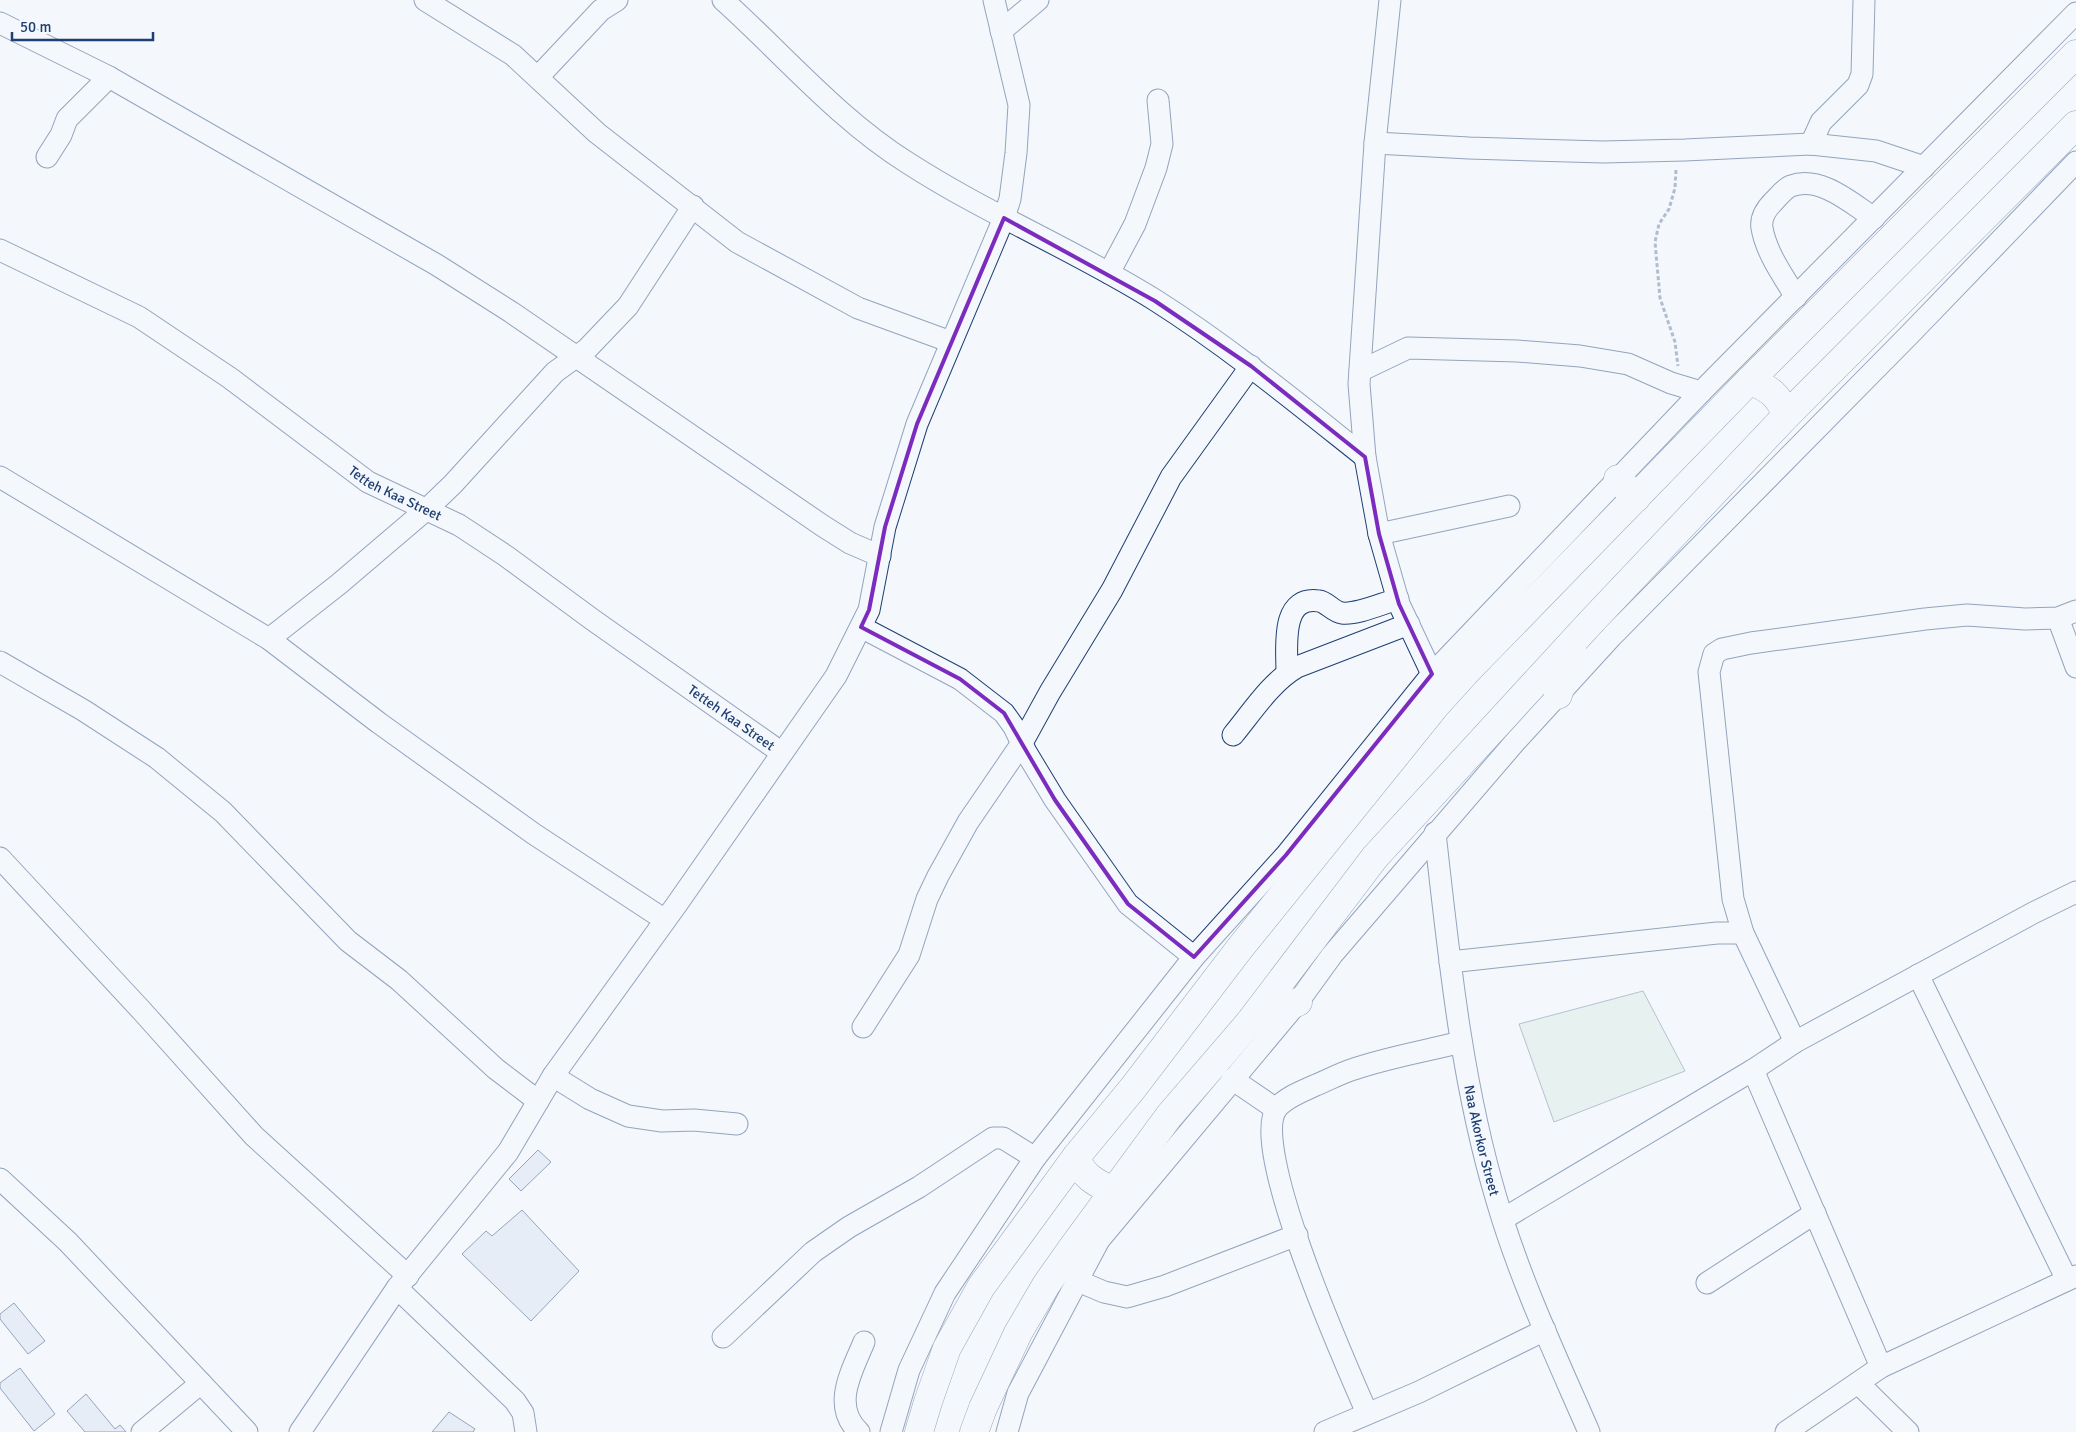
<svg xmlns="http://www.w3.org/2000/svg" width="2076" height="1432" font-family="Signika,sans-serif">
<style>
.green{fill:#d7e8df;stroke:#687fa3}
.building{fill:#d5e0f0;stroke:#1d3f73}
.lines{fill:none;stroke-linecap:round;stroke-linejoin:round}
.minor-casing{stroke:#1d3f73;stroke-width:23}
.major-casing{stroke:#1d3f73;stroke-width:29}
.path{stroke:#5e769c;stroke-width:3;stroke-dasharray:4 2.5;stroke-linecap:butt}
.minor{stroke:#f4f7fb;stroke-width:21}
.major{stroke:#f4f7fb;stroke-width:28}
.marked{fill:none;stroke:#7b2cbf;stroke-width:4;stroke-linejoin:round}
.labels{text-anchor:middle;stroke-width:4;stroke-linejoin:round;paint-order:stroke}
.street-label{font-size:14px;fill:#1d3f73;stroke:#f4f7fb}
</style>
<rect width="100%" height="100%" fill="#f4f7fb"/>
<polygon class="green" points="1643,991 1685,1071 1554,1122 1519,1024"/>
<g class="building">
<polygon points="538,1150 551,1162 521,1191 509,1179"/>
<polygon points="522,1210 579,1271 531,1321 462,1254 486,1231 492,1236"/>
<polygon points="14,1303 45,1341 28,1354 0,1319 0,1314"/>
<polygon points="20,1368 55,1414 34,1431 0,1388 0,1383"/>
<polygon points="86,1394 115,1429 120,1425 126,1432 85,1432 67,1411"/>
<polygon points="449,1412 475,1429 473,1432 432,1432"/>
</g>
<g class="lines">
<g class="minor-casing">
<g id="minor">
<polyline points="425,0 513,55 597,133 737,242 858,308 951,342"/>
<path d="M 723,0 C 784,55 838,119 908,163 C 987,214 1075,250 1155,300 C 1229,347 1297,403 1365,457"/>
<polyline points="1390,0 1375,143 1359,384 1365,457 1379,534 1399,604 1432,674"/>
<polyline points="0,23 109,77 437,265 511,312 823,526 850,543 880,556"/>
<polyline points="1001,31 1038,0"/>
<polyline points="538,77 601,10 617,0"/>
<polyline points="1375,143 1469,148 1603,152 1685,150 1811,144 1876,151 1924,167"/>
<polyline points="1811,144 1821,122 1858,85 1862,74 1864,0"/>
<polyline points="47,157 61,135 67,119 109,77"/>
<path id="s1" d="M 0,250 L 139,317 L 230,378 L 368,482 L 459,525 L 506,556 L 593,620 L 782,753"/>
<polyline points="1109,273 1135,224 1156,168 1162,144 1158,100"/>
<path d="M 1796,297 C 1783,276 1766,252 1762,228 C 1760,217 1767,208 1774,201 C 1779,196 1785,188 1791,186 C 1820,175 1851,203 1874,218"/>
<polyline points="1360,371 1408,348 1517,351 1580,356 1628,364 1671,383 1701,392"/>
<polyline points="0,477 269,639 379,723 534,834 665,920"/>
<polyline points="1379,534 1509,506"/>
<polyline points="2058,618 2076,667"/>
<polyline points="861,627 960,679 1004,713 1014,727 1026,752 1055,800 1128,904 1194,957"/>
<polyline points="269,639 339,584 427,509 453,484 555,372 587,349 628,306 693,206"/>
<polyline points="0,662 83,710 157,758 223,812 348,941 399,980 496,1069 538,1101"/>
<path d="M 1287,672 C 1287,648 1280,595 1319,601 C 1327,602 1333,612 1342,613 C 1357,615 1383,603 1398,599"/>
<path d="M 1233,735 C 1252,712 1271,682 1297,667 L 1409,624"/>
<path id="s2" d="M 1435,833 C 1449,956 1461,1081 1497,1201 C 1520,1280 1556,1356 1589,1432"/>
<polyline points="0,858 142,1011 254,1136 408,1276"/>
<polyline points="1450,962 1717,933 1743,933"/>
<polyline points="1918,975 2067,1280"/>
<polyline points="863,1027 909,955 927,899 938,876 968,822 1022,743 1050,692 1112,590 1171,477 1251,366"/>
<polyline points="1795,1042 1743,933 1733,899 1709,672 1714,654 1722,649 1751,643 1925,619 1967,615 2025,619 2058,618 2076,611"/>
<polyline points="1753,1070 1881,1367"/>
<polyline points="553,1076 590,1099 628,1116 662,1121 694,1120 737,1124"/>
<polyline points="1232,1079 1276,1109"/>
<polyline points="0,1179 68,1242 247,1432"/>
<polyline points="1503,1219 1753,1070 1795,1042 2033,913 2076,892"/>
<polyline points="1078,1281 1104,1292 1127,1297 1165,1286 1297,1235"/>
<polyline points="1707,1283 1815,1213"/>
<polyline points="397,1288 515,1401 523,1413 526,1432"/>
<polyline points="723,1337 813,1252 849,1227 919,1187 993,1138 1003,1138 1035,1158"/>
<polyline points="1858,1383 1908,1432"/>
<path d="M 1367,1413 C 1347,1367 1248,1146 1277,1108 C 1286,1097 1303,1091 1316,1085 C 1328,1080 1341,1073 1354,1069 C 1389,1057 1426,1051 1461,1042"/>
<polyline points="142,1432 201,1383"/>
<polyline points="300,1432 397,1288 508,1152 553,1076 677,904 836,676 869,610 885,527 917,424 1004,218 1010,199 1016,153 1019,105 994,0"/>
<path d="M 859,1432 C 831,1406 852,1371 864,1342"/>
<polyline points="891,1432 909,1370 945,1293 1035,1158 1194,957 1286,855 1432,674 1701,392 2076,13"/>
<polyline points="1007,1432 1018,1393 1099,1240 1298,1002 1332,955 1515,742 1612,636 1911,333 2076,162"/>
<polyline points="1325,1432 1419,1392 1545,1330"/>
<polyline points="1786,1432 1881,1367 2076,1276"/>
</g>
</g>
<g class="major-casing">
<g id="major">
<path d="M 1750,380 C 1771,390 1777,394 1787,415"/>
<polyline points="1618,479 1636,498"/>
<polyline points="1558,695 1572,649"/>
<polyline points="1251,1022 1298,1002"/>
<path d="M 1076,1157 C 1082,1176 1096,1183 1113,1191"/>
<polyline points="919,1432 928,1402 947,1348 981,1287 1076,1157 1133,1088 1240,948 1437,704 1466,672 1750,380 2076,54"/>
<polyline points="974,1432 983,1408 1018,1333 1046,1285 1072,1248 1169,1116 1249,1023 1375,857 1591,622 1787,415 2076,125"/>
</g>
</g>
<polyline class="path" points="1676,170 1675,188 1669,209 1659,224 1655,242 1660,298 1675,342 1678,366"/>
<use href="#minor" class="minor"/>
<use href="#major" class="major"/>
</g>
<path d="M0 0H2076V1432H0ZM 1004,218 L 1155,301 L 1251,366 L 1365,457 L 1379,534 L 1399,604 L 1432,674 L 1286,855 L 1194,957 L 1128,904 L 1055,800 L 1004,713 L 960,679 L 861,627 L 869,610 L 885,527 L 917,424 Z" fill="#f4f7fb" fill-opacity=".55" fill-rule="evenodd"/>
<path class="marked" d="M 1004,218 L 1155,301 L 1251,366 L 1365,457 L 1379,534 L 1399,604 L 1432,674 L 1286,855 L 1194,957 L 1128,904 L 1055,800 L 1004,713 L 960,679 L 861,627 L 869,610 L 885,527 L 917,424 Z"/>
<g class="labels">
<g class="street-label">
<text dy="5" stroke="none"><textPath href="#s1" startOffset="466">Tetteh Kaa Street</textPath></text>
<text dy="5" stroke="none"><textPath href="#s1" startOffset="871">Tetteh Kaa Street</textPath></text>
<text dy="5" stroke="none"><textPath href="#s2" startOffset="311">Naa Akorkor Street</textPath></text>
</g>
</g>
<path d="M12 32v8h141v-8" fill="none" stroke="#1d3f73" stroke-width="2.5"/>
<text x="20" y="32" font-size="15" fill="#1d3f73" stroke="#f4f7fb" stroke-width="4" paint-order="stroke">50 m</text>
</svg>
